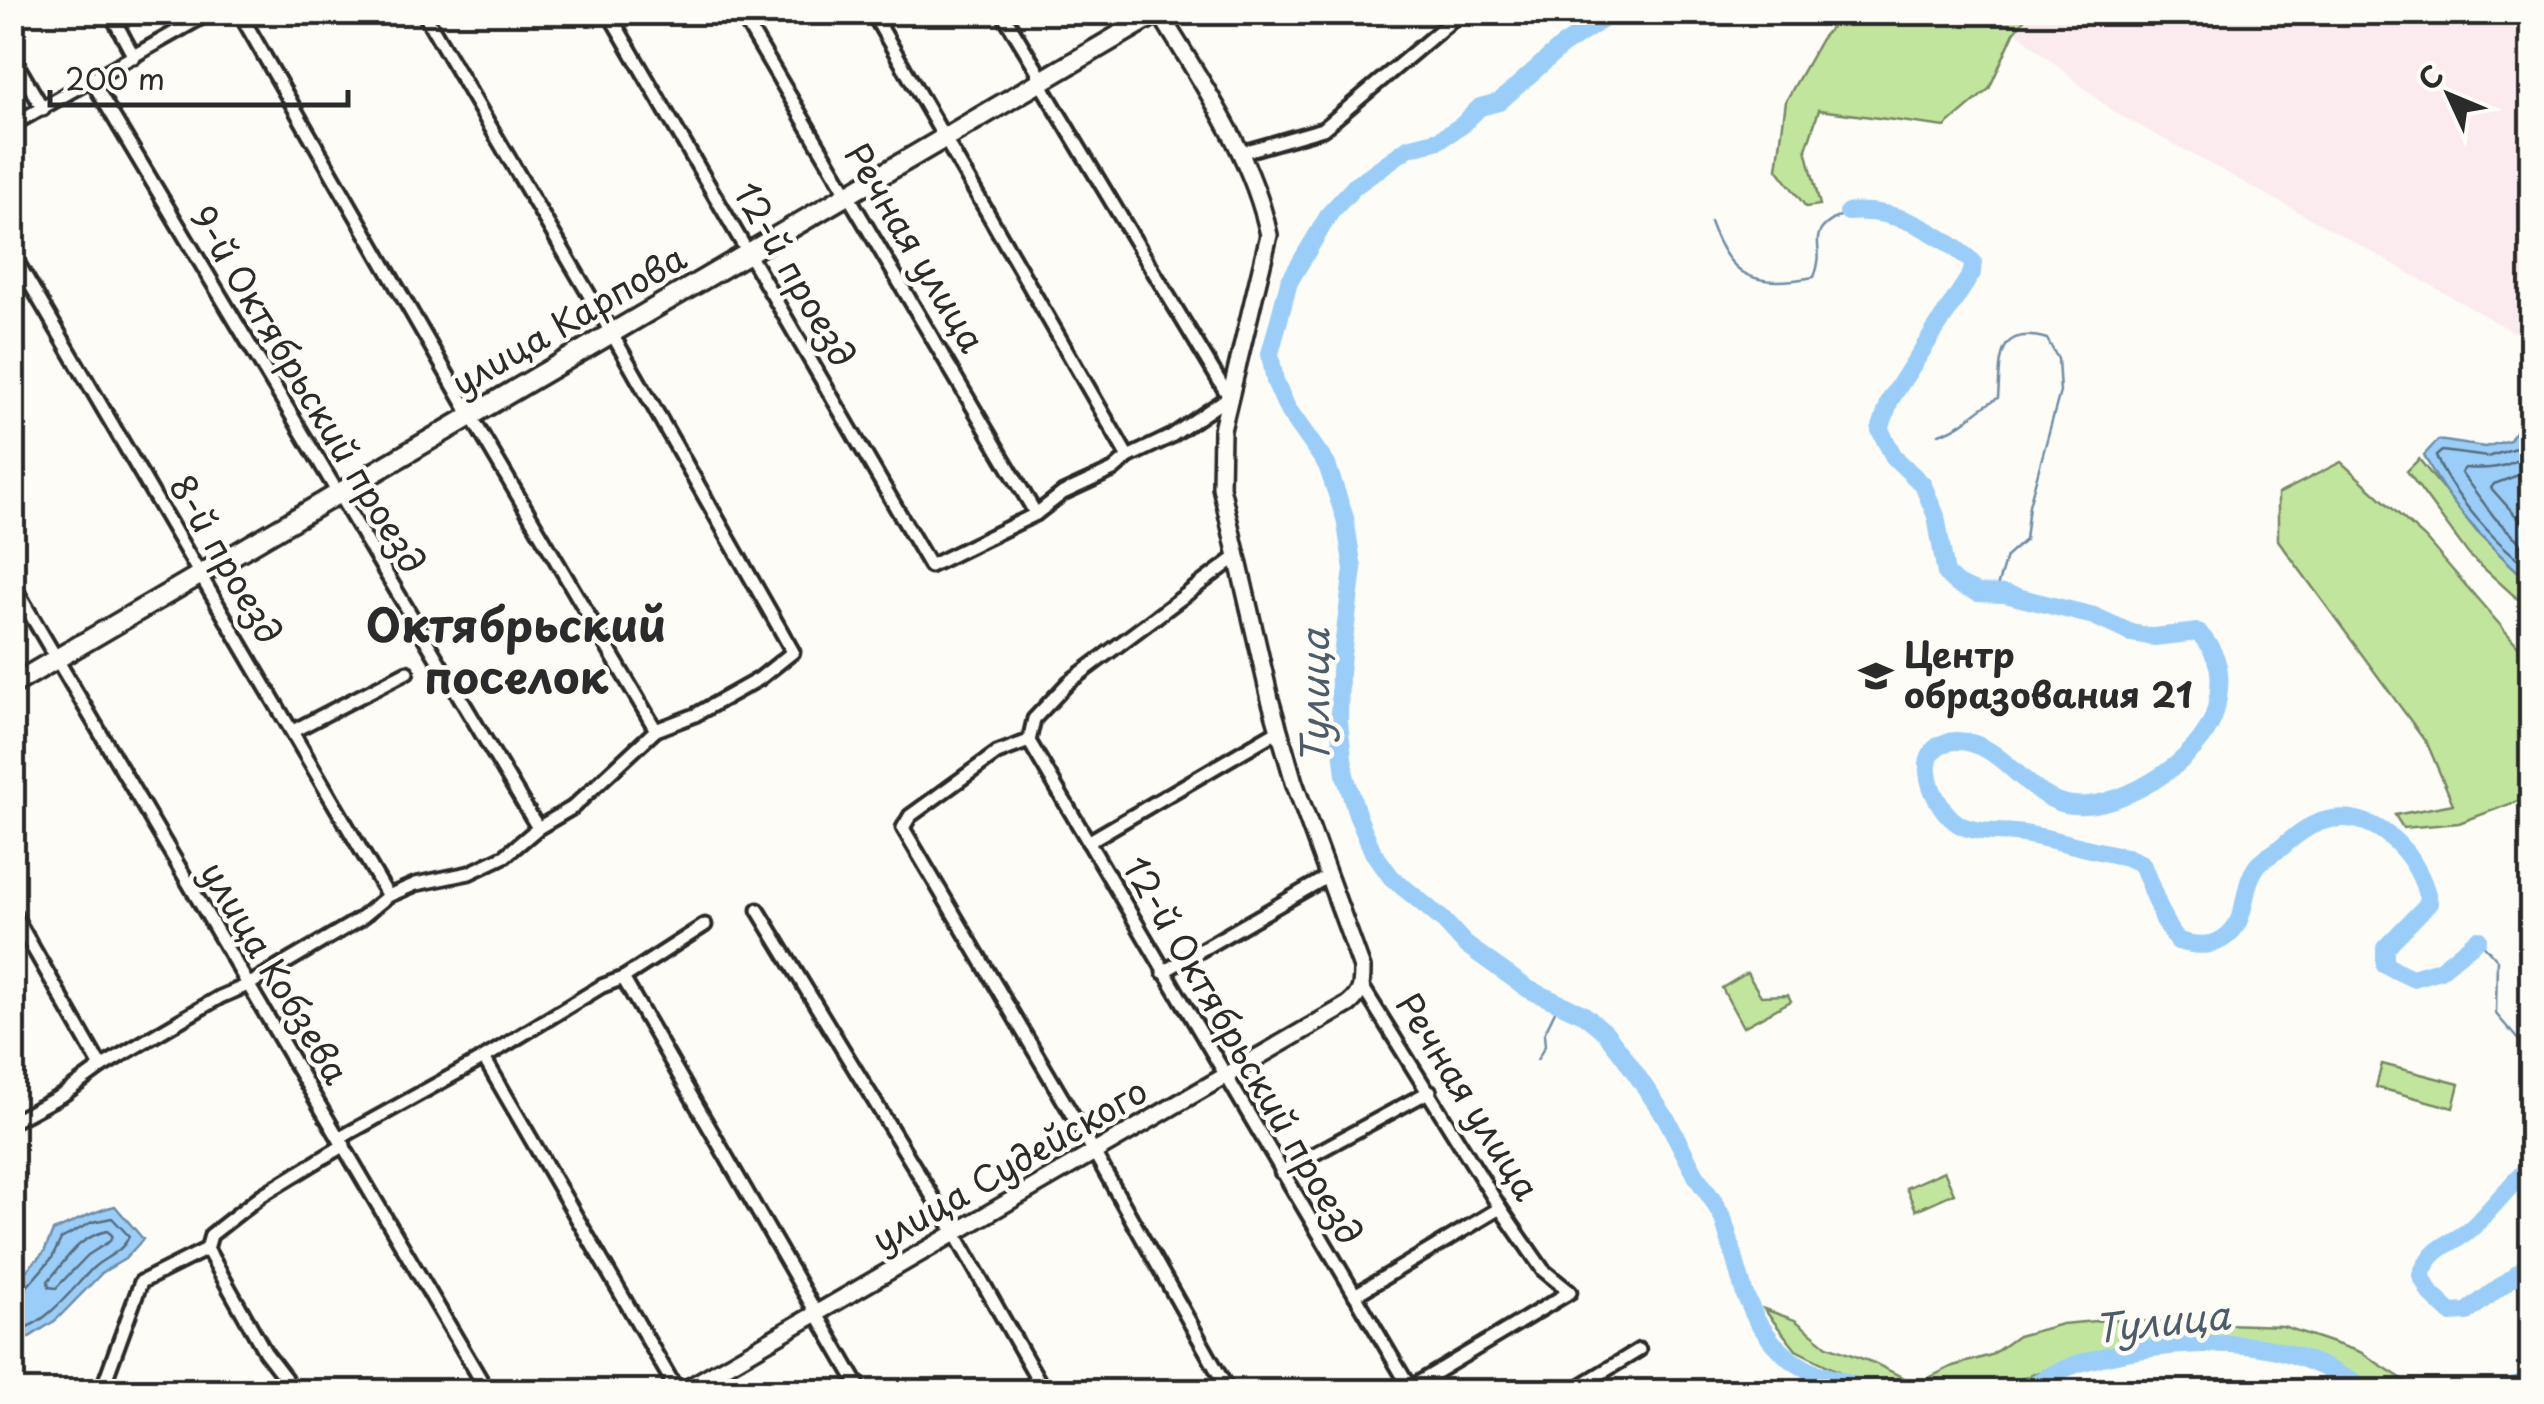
<svg xmlns="http://www.w3.org/2000/svg" width="2544" height="1404" font-family="'Playpen Sans',sans-serif">
<style>
.built{fill:#fcebee}
.green{fill:#c2e59e;stroke:#768864;stroke-width:2.5}
.water{fill:#9acef8;stroke:#6e8da6;stroke-width:2.5}
.lines{fill:none;stroke-linecap:round;stroke-linejoin:round}
.shore{stroke:#576c7d;stroke-width:2.5}
.stream{stroke:#6e8da6;stroke-width:2.5}
.river{stroke:#9acef8;stroke-width:18}
.minor-casing{stroke:#2b2b2b;stroke-width:19}
.tertiary-casing{stroke:#2b2b2b;stroke-width:22}
.secondary-casing{stroke:#2b2b2b;stroke-width:25}
.minor{stroke:#fdfcf7;stroke-width:11}
.tertiary{stroke:#fdfcf7;stroke-width:15}
.secondary{stroke:#fdfcf7;stroke-width:18}
.labels{text-anchor:middle;stroke-width:9;stroke-linejoin:round;paint-order:stroke}
.street-label{font-size:35px;fill:#2b2b2b;stroke:#fdfcf7}
.poi-label{font-size:35px;font-weight:bold;fill:#2b2b2b;stroke:#fdfcf7;text-anchor:start}
.water-label{font-size:38px;font-style:italic;fill:#4c5c68;stroke:#fdfcf7}
.district-label{font-size:45px;font-weight:bold;fill:#2b2b2b;stroke:#fdfcf7}
</style>
<rect width="100%" height="100%" fill="#fdfcf7"/>
<filter id="ink" filterUnits="userSpaceOnUse"><feTurbulence type="fractalNoise" baseFrequency=".01" numOctaves="2"/><feDisplacementMap in="SourceGraphic" scale="20" xChannelSelector="R" yChannelSelector="G"/><feConvolveMatrix kernelMatrix="1 2 1 2 8 2 1 2 1" color-interpolation-filters="sRGB"/></filter>
<g filter="url(#ink)">
<polygon class="built" points="2031,13 2505,13 2531,55 2531,342 2365,248 2112,111 2016,32"/>
<g class="green">
<polygon points="1844,12 2029,13 2014,33 1989,89 1945,127 1819,110 1806,149 1820,205 1806,207 1777,169 1786,101 1821,39"/>
<polygon points="2419,459 2477,532 2525,578 2531,579 2531,611 2469,555 2407,471"/>
<polygon points="2341,462 2425,538 2531,661 2531,779 2518,801 2459,823 2403,828 2395,815 2453,804 2427,743 2278,540 2278,494"/>
<polygon points="1747,973 1761,996 1788,995 1791,1001 1743,1027 1722,988"/>
<polygon points="2382,1064 2459,1084 2453,1108 2376,1087"/>
<polygon points="1944,1171 1954,1193 1916,1210 1906,1188"/>
<polygon points="1764,1309 1795,1320 1827,1346 1874,1363 1916,1384 1953,1366 1991,1355 2018,1336 2062,1324 2107,1320 2283,1326 2360,1352 2415,1387 2417,1391 2381,1391 2318,1360 2271,1342 2181,1341 2081,1356 1997,1388 1917,1391 1858,1381 1796,1350"/>
</g>
<g class="water">
<path d="M 2531,418 L 2532,418 L 2531,579 L 2525,578 C 2486,543 2447,503 2424,455 L 2438,440 L 2485,447 L 2510,440 L 2520,422 Z"/>
<path d="M 115,1206 L 143,1239 L 125,1259 L 103,1272 L 56,1320 L 20,1343 L 13,1334 L 13,1284 L 44,1252 L 53,1231 C 76,1222 89,1212 115,1206 Z"/>
</g>
<g class="lines">
<g class="shore">
<path d="M 2532,429 L 2515,448 L 2488,457 L 2442,451 L 2436,456 C 2451,494 2498,547 2532,569"/>
<path d="M 2532,447 C 2517,468 2489,470 2465,468 L 2461,473 L 2495,518 L 2532,554"/>
<polyline points="2532,470 2494,484 2491,488 2532,534"/>
<path d="M 107,1231 L 112,1235 L 110,1241 L 88,1255 L 56,1288 L 49,1287 L 48,1281 C 67,1260 76,1238 107,1231 Z"/>
<path d="M 12,1293 L 25,1289 L 52,1258 L 61,1239 L 92,1222 L 112,1218 L 129,1236 C 123,1252 107,1256 94,1267 C 74,1286 42,1332 12,1329"/>
</g>
<g class="stream">
<path d="M 1710,222 C 1731,279 1755,288 1814,277 C 1829,242 1798,235 1848,212"/>
<path d="M 1939,434 C 1968,425 1972,411 1998,398 C 2001,362 1995,324 2047,339 L 2058,359 L 2060,392 L 2029,505 L 2025,540 L 2006,557 L 1995,594"/>
<polyline points="2478,939 2497,960 2496,1014 2532,1056"/>
<polyline points="1537,1060 1545,1046 1544,1034 1560,1001"/>
</g>
<g class="river">
<polyline points="1614,12 1562,46 1499,102 1480,107 1461,126 1439,140 1408,148 1355,186 1330,213 1289,282 1270,354 1275,381 1287,408 1327,465 1345,518 1353,569 1340,671 1339,722 1345,775 1358,817 1373,852 1391,877 1443,920 1465,944 1528,989 1583,1014 1605,1032 1623,1055 1666,1118 1698,1179 1714,1202 1723,1218 1745,1295 1757,1321 1773,1343 1791,1360 1812,1372 1878,1392"/>
<path d="M 1848,212 C 1897,208 1936,231 1973,262 L 1972,273 L 1890,400 L 1880,430 L 1894,457 L 1923,485 L 1936,516 L 1946,574 L 1957,584 L 1978,593 L 2005,594 L 2094,616 L 2131,633 L 2154,637 L 2198,632 C 2221,656 2223,676 2216,708 C 2206,760 2109,820 2059,802 C 2023,790 1998,740 1956,741 C 1906,743 1932,811 1962,826 C 1981,834 2003,831 2023,834 C 2057,839 2092,851 2127,857 L 2142,864 L 2165,922 L 2178,941 C 2196,946 2213,948 2228,935 C 2249,917 2241,887 2257,866 C 2262,859 2274,853 2282,847 C 2293,838 2305,827 2320,822 C 2373,804 2420,854 2429,903 L 2385,948 L 2385,965 L 2412,978 L 2440,970 L 2478,939"/>
<path d="M 2530,1166 C 2510,1185 2493,1207 2474,1226 C 2453,1246 2433,1243 2421,1275 L 2430,1293 L 2451,1313 L 2467,1312 L 2532,1262"/>
<path d="M 2017,1392 C 2038,1383 2057,1370 2080,1363 C 2132,1347 2218,1337 2272,1349 C 2306,1356 2341,1375 2371,1392"/>
<polyline points="2498,1392 2532,1379"/>
</g>
<g class="minor-casing">
<g id="minor">
<polyline points="110,12 134,57"/>
<polyline points="239,12 471,416 656,730"/>
<polyline points="608,12 930,566 1036,514 1063,493 1113,470 1128,457 1170,437 1229,397 1045,91 1037,70 1002,12"/>
<polyline points="740,12 1036,514"/>
<polyline points="872,12 1128,457"/>
<polyline points="12,56 43,109"/>
<polyline points="92,81 538,828"/>
<polyline points="12,125 211,12"/>
<polyline points="1240,153 1323,129 1462,12"/>
<polyline points="12,253 388,896"/>
<polyline points="12,583 488,1392"/>
<polyline points="293,731 407,672"/>
<polyline points="1029,741 1410,1388"/>
<polyline points="1088,842 1279,730"/>
<polyline points="758,910 954,1232 1045,1392"/>
<polyline points="12,911 101,1067"/>
<polyline points="1163,972 1327,877"/>
<polyline points="623,978 862,1392"/>
<polyline points="1362,986 1500,1208 1543,1270 1570,1292 1403,1392"/>
<polyline points="484,1058 678,1392"/>
<polyline points="12,1122 64,1094 101,1067 220,997 248,985 360,919 388,896 416,884 469,873 505,856 538,828 572,808 656,730 695,715 759,679 793,652 611,332 423,12"/>
<polyline points="340,1138 484,1058 602,986 623,978 705,925"/>
<polyline points="1281,1172 1430,1091"/>
<polyline points="207,1249 265,1352 285,1378 289,1392"/>
<polyline points="1355,1295 1500,1208"/>
<polyline points="101,1392 141,1282 207,1249 211,1235 262,1195 344,1145"/>
<polyline points="1229,1392 1094,1152 903,828 910,816 997,753 1029,741 1034,719 1069,682 1235,558"/>
<polyline points="1570,1392 1639,1350"/>
</g>
</g>
<g class="tertiary-casing">
<path id="tertiary" d="M 681,1392 L 1349,1004 C 1362,993 1362,985 1362,968 L 1294,782 L 1270,699 L 1221,487 L 1222,430 L 1269,235 C 1252,154 1201,82 1159,12"/>
</g>
<g class="secondary-casing">
<polyline id="secondary" points="12,685 1159,12"/>
</g>
<use href="#minor" class="minor"/>
<use href="#tertiary" class="tertiary"/>
<use href="#secondary" class="secondary"/>
</g>
</g>
<defs>
<g id="school-bare" transform="scale(2.7)"><path d="M0-5L7-2L0 1L-7-2ZM-4 1L0 2.5L4 1V4Q0 6-4 4Z" fill="#2b2b2b" stroke="#fdfcf7" stroke-width="2.5" paint-order="stroke"/></g>
</defs>
<g fill-rule="evenodd">
<use href="#school-bare" x="1876" y="676"/>
</g>
<g class="labels">
<g class="street-label">
<text transform="translate(914 248) rotate(59)" y="12">Речная улица</text>
<text transform="translate(794 275) rotate(60)" y="12">12-й проезд</text>
<text transform="translate(569 321) rotate(-30)" y="12">улица Карпова</text>
<text transform="translate(307 390) rotate(59)" y="12">9-й Октябрьский проезд</text>
<text transform="translate(225 560) rotate(60)" y="12">8-й проезд</text>
<text transform="translate(274 973) rotate(59)" y="12">улица Кобзева</text>
<text transform="translate(1242 1051) rotate(60)" y="12">12-й Октябрьский проезд</text>
<text transform="translate(1467 1097) rotate(58)" y="12">Речная улица</text>
<text transform="translate(1010 1166) rotate(-30)" y="12">улица Судейского</text>
</g>
<g class="poi-label">
<text x="1904" y="668">Центр<tspan x="1904" dy="40">образования 21</tspan></text>
</g>
<g class="water-label">
<text transform="translate(1316 697) rotate(-90)" y="13">Тулица</text>
<text transform="translate(2162 1323) rotate(-6)" y="13">Тулица</text>
</g>
<g class="district-label">
<text x="516" y="642">Октябрьский<tspan x="516" dy="52">поселок</tspan></text>
</g>
</g>
<rect width="2544" height="1404" fill="none" stroke="#fdfcf7" stroke-width="50"/>
<rect x="25" y="25" width="2494" height="1354" fill="none" stroke="#2b2b2b" stroke-width="4" filter="url(#ink)"/>
<g transform="translate(2449 95) rotate(314)" stroke="#fdfcf7" stroke-width="8" paint-order="stroke">
<path d="M0-8L18 38L0 25L-18 38Z" fill="#2b2b2b"/>
<text y="-15" font-size="28" font-weight="bold" text-anchor="middle" fill="#2b2b2b">С</text>
</g>
<path d="M50 90v15h298v-15" fill="none" stroke="#2b2b2b" stroke-width="5"/>
<text x="65" y="90" font-size="30" fill="#2b2b2b" stroke="#fdfcf7" stroke-width="8" paint-order="stroke">200 m</text>
</svg>
